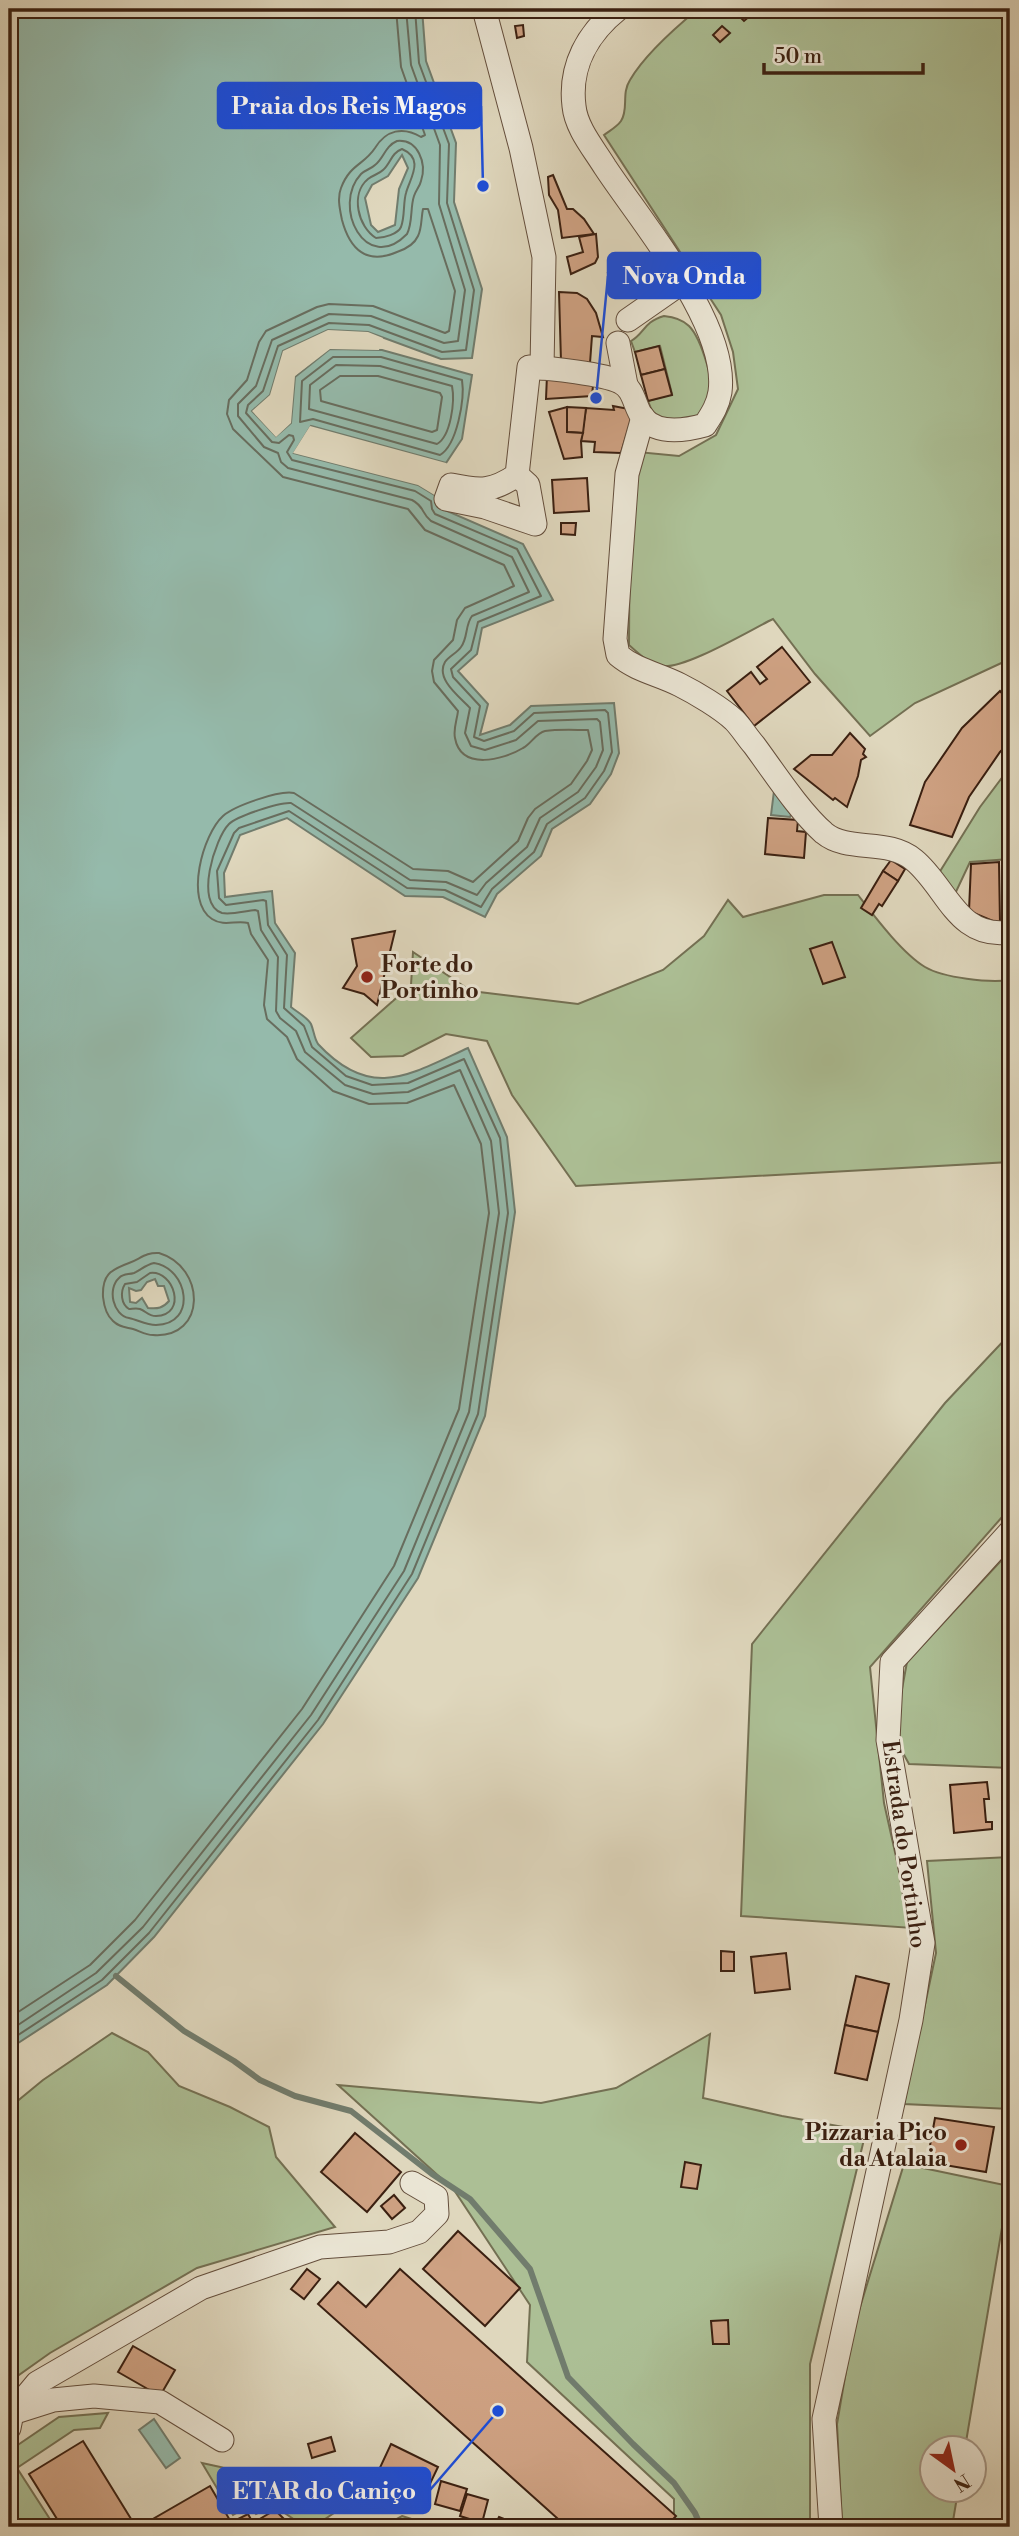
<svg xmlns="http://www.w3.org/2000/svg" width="1019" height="2536" font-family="'Libre Bodoni',serif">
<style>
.green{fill:#acbf95;stroke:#747053;stroke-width:2}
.water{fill:#95baab;stroke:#717c6d;stroke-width:2;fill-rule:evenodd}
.pier{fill:#dfd7bd}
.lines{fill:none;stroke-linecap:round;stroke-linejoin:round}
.shore{stroke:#686d5e;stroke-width:2}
.stream{stroke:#717c6d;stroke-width:6}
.building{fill:#cea182;stroke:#3b2011;stroke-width:2}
.minor-casing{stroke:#644e3c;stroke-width:25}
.minor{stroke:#eae5d4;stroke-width:23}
.poi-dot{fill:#8f2418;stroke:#eae5d4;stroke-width:2.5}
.labels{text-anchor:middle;stroke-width:6;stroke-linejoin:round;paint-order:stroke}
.poi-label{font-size:23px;font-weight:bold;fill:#3b2011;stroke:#eae5d4;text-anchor:start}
.street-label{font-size:23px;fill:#3b2011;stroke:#eae5d4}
.leader{fill:none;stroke:#1d4ed8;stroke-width:2.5}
.callout-dot{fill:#1d4ed8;stroke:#eae5d4;stroke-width:2.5}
.callout{fill:#1d4ed8;stroke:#1d4ed8;stroke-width:2.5}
.callout-label{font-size:24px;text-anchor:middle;font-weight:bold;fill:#fff}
</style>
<rect width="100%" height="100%" fill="#dfd7bd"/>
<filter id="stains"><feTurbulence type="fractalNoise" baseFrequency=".00286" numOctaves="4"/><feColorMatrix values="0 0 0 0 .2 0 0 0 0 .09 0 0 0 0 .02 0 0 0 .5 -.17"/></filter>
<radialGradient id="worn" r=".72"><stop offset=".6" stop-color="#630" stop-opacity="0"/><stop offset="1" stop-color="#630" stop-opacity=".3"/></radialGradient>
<g class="green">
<path d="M 698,9 L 1010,9 L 1010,659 L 915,703 L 870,736 L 815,674 L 773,619 C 750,630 684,670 661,666 C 648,663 638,653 629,645 L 630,477 L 638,452 L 679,456 L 716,435 L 738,389 L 733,352 L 721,315 L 604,135 C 609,131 617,127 621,121 C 629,109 621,94 630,80 C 645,54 675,28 698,9 Z"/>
<path d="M 664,316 C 674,317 682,319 689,326 C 701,338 717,388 711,404 C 708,410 701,416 697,421 L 661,419 L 652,411 L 648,401 L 672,394 L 660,346 L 635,352 L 631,341 C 645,333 643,322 664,316 Z"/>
<polygon points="1010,767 1010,859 970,862 954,896 939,873 980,807"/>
<path d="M 824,895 L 858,895 C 875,917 902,953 925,967 C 944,978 989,983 1010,980 L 1010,1162 L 576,1186 L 512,1095 L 487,1041 L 446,1034 L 403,1056 L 371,1057 L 351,1038 L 411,985 L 413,952 L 471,991 L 578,1004 L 663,970 L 704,936 L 728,900 L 743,917 Z"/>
<polygon points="1010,1334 1010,1508 870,1667 884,1803 912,1928 741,1916 752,1644 945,1403"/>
<polygon points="1010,1551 1010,1768 909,1764 897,1742 900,1700 907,1662"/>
<polygon points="1010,1857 1010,2109 904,2104 936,1953 927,1861"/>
<polygon points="112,2033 148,2052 179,2086 230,2107 269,2127 276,2157 335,2227 197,2268 50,2353 9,2382 9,2108 43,2080"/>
<polygon points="710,2034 703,2098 782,2116 866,2131 810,2364 810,2527 661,2527 674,2514 674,2499 527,2362 530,2305 454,2190 338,2085 541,2103 616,2088"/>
<polygon points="904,2164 1009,2186 965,2448 932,2448 932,2490 958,2491 952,2527 842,2527 837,2424 853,2330"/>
<polygon points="108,2413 100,2428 74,2430 17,2468 55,2527 9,2527 9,2451 59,2417"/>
<polygon points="202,2463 358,2497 313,2527 305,2527 273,2505 256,2514 249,2506 233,2515"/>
<polygon points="402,2516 437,2527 382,2527"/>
</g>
<g class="water">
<path d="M 9,9 L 422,9 L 426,61 L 456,143 L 454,202 L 482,289 L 472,358 L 441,359 L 368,332 L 328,330 L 283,351 L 270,395 L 252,411 L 276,436 L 291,423 L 295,377 L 330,349 L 382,350 L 472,375 L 462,439 L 446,463 L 311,426 L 294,453 L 418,485 L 441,499 L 438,507 L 523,544 L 553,600 L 482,628 L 477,654 L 458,671 L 488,704 L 480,735 L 510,725 L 531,706 L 614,703 L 619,753 L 611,774 L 590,804 L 552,829 L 541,856 L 497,894 L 485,917 L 443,897 L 405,896 L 287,818 L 240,835 L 224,873 L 225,897 L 272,891 L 275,923 L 295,953 L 291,1007 C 297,1012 307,1017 311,1024 C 314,1031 314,1038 318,1044 C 371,1101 409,1075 468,1048 L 507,1137 L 515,1212 L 485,1416 L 418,1578 L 323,1724 L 154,1937 L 107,1985 L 9,2049 ZM 402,155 L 408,168 L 399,189 L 395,225 L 378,232 L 371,225 L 365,198 L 372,185 L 388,176 ZM 155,1279 L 158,1286 L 164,1286 L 169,1301 C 163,1308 158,1309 148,1308 L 142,1298 L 136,1303 L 130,1302 L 129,1288 L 136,1291 L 141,1290 L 147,1282 Z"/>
<polygon points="774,791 792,812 790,817 771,815"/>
<polygon points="154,2419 180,2458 166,2468 139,2430"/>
</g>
<g class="pier">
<polygon points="328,330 368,332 383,338 382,341 367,335 329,334 286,353 273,397 257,411 277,432 288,422 292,374 329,346 380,346 379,350 330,349 295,376 291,423 276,437 252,411 270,395 283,351"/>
<polygon points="310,426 446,463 449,465 445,467 312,430 299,451 419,482 442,495 441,499 418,485 293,453"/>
</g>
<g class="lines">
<g class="shore">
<path d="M 397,141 C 418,139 427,163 421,181 C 420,186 416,190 414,196 C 410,208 413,222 407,234 C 366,276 331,206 361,174 C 365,170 371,169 375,165 C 384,158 385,146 397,141 Z"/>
<path d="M 402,149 C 425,159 410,178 406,193 C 403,203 405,217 401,227 C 398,234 384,238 376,238 C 358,227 350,194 368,179 C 373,175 379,174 383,170 C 391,163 391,153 402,149 Z"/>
<path d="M 333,357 L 381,357 L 462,380 C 465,399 457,445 440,455 L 313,419 L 300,422 L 302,381 Z"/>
<path d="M 336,365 L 380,366 L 452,386 C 455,401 451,436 437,444 L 309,409 L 310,385 Z"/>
<polygon points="340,376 378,376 440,393 442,397 437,430 432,432 321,401 320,390"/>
<path d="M 159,1253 C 206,1267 207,1339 153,1335 C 145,1335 140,1331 133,1329 C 125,1327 119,1327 113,1321 C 106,1315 104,1306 103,1297 C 102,1275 110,1270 129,1263 C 140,1259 146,1252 159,1253 Z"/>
<path d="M 154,1263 C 188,1268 198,1324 156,1325 C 146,1325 138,1320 129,1318 C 113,1315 107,1289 119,1278 C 124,1273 128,1275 134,1273 C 141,1270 145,1265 154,1263 Z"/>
<path d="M 150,1273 C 174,1270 188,1315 156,1316 C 148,1316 146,1311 140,1309 C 136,1308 132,1309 129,1309 C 121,1304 120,1292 125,1284 L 137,1282 Z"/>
<path d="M 9,2018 L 90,1965 L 135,1920 L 302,1709 L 394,1566 L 459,1409 L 489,1213 L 481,1144 L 454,1085 L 407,1103 L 369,1104 L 333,1091 L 297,1059 L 287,1037 L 267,1019 L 264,1005 L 268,960 L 251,934 L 248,923 C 236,920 224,927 212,919 C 184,901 203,834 223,816 C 234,806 279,790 294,793 L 413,869 L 448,871 L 473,882 L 518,841 L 528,818 L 535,809 L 571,784 L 587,761 L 592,750 L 588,730 C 575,730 558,729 545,731 C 536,733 531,744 523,748 C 503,760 461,771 455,738 C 453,729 457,720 458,711 L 434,682 L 432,671 L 434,660 L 453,640 L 457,620 L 465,608 L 514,586 L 504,565 L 425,530 L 408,509 L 283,477 L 233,429 L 227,414 L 229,400 L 247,380 L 259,342 L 266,331 L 317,307 L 329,304 L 373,306 L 445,333 L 449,331 L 455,291 L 428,209 L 423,209 C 421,218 422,228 418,236 C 414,245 406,249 397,252 C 367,265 350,250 342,220 C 340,210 337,198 341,188 C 350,164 364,165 375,148 C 386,130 403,126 421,137 L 425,135 L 401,67 L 396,9"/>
<path d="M 9,2031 L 96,1973 L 143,1927 L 311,1715 L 404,1571 L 469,1412 L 499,1213 L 491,1141 L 460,1070 L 408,1092 L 373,1094 L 345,1085 L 305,1052 L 296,1031 L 280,1018 L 276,1011 L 278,957 L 261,930 L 258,911 L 255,910 C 245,911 231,915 222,913 C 194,904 215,838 229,824 C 237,816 280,802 291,803 L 410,880 L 446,882 L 477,895 L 486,883 L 527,847 L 540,818 L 578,792 L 596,767 L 603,750 L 600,722 L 597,719 L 538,721 L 516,740 L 485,750 L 471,746 L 465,733 L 470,708 C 460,697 435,679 445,662 C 449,656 457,653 461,647 C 468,638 465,625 472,616 L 529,592 L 512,557 L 431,521 C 421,513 425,507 412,500 L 288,468 L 281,462 L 278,453 L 264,447 L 238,416 L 238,404 L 256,386 L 272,340 L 329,314 L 371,316 L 444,343 L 458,341 L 465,290 L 439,204 L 440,145 L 411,65 L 406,9"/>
<polyline points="9,2041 102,1980 149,1933 318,1720 412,1574 478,1414 508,1213 500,1138 464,1059 408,1083 372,1085 346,1076 312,1047 304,1026 284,1008 287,955 268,925 266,901 263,900 226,905 219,898 217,871 234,833 239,828 289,811 407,888 445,890 481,907 492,889 534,852 547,824 585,798 604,771 612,752 608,713 605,710 534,713 514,731 484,741 474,737 480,706 453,677 451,669 471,650 478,622 541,596 517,549 435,514 432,509 431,501 415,491 292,460 287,452 294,440 293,436 289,435 279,443 272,442 246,413 248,405 263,391 278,346 329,323 369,325 442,352 466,350 474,290 447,203 449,144 419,63 415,9"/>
</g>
<polyline class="stream" points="116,1976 184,2031 234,2061 260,2080 295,2096 351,2111 432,2174 470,2199 530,2269 568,2377 633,2444 674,2483 695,2513 701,2527"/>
</g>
<g class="building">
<polygon points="553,9 574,9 572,14"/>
<polygon points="742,9 758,9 744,21 737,14"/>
<polygon points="523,25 524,36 517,38 515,26"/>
<polygon points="722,26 730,33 720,42 713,35"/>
<polygon points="553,175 567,209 573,209 584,219 594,234 562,238 558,210 549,195 548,177"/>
<polygon points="596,234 598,257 595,263 571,274 567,257 583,252 579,237"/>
<polygon points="626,260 637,277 620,289 608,273"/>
<polygon points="559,292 577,293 587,299 596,313 603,337 592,336 590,363 561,361"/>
<polygon points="659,346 665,369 641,375 635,352"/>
<polygon points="665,369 672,395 648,401 641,375"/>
<polygon points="547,375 593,385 592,396 546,399"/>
<polygon points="613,406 634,410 621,453 594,452 595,442 581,441 586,408 614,410"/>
<polygon points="567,407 586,408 583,433 567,432"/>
<polygon points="567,407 567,432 583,433 581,441 582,457 564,459 549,412"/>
<polygon points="587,478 589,511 554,513 552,480"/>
<polygon points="561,523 576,523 575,535 561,534"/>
<polygon points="782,647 810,682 754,726 727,691 751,672 760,684 767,679 757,667"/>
<polygon points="1000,691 1010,702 1010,742 1000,752 969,797 952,837 910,825 925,782 962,728"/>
<polygon points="850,733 865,749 863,754 866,757 861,760 858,776 847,807 835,798 833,800 794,769 811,755 832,755"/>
<polygon points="768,818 798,820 797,831 806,832 804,858 765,854"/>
<polygon points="891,860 905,869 898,881 883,871"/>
<polygon points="999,862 1000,924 969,911 971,864"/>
<polygon points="883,871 898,881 882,906 879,904 872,915 861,908"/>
<polygon points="395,931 377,1005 364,994 343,988 357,966 352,939"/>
<polygon points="832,942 845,977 823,984 810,949"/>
<polygon points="987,1782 989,1799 984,1799 986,1822 992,1822 992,1829 954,1833 950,1785"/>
<polygon points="721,1951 734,1952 734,1971 721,1971"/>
<polygon points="786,1953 790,1989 755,1993 751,1957"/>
<polygon points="856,1976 889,1984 878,2032 845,2025"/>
<polygon points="845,2025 878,2032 867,2080 835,2073"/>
<polygon points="935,2118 994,2127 986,2172 927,2162"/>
<polygon points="355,2133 401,2172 367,2212 321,2172"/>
<polygon points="685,2162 701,2165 697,2189 681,2187"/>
<polygon points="394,2195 405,2208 392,2219 381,2206"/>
<polygon points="458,2231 520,2288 485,2326 423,2269"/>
<polygon points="307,2269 320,2279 304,2299 291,2289"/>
<polygon points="400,2269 676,2516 666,2527 567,2527 318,2304 338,2282 366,2307"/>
<polygon points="728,2320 729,2344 713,2344 711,2321"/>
<polygon points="133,2346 175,2370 160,2396 118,2372"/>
<polygon points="331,2437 335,2451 312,2458 308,2444"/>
<polygon points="83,2441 136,2527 62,2527 29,2474"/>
<polygon points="391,2444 438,2467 417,2511 387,2496 394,2483 377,2474"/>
<polygon points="441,2481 467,2489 460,2511 435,2504"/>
<polygon points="210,2486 231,2522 222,2527 139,2527"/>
<polygon points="467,2494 488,2500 482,2523 460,2516"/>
<polygon points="275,2510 292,2527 222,2527 248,2514 253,2523"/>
<polygon points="499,2517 524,2527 494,2527"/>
</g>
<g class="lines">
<g class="minor-casing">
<g id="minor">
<polyline points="484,9 521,148 544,257 542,368"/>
<polyline points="628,320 684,281"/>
<polyline points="618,343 626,385"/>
<path d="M 643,417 L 627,474 L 615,639 L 618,655 C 637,671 659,674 680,685 C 696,693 721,708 734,720 C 741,727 747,737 754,745 C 774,772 799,811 824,833 C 848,853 888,838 914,860 C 947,887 957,940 1010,932"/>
<path d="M 517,475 L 528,485 L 535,524 L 485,507 L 446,499 L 451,485 C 480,491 492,492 517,475 L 529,367 C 549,368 604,374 620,382 C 635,389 634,407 643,418 C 658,435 687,430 705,425 C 712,414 718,405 720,392 C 729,324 641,222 605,167 C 594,149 576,128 574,106 C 569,66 588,33 618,9"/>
<polyline points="12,2413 53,2400 94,2396 160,2402 222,2440"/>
<polyline points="9,2428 12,2413 37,2383 201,2288 320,2247 389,2242 419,2232 437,2214 436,2197 412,2183"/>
<polyline points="831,2527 824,2419 911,2020 923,1943 888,1740 892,1662 1010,1532"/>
</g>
</g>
<use href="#minor" class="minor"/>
</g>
<g class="poi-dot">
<circle cx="367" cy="977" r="7"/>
<circle cx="961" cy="2145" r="7"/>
</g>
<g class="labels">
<g class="poi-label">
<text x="381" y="972">Forte do<tspan x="381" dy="26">Portinho</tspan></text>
<text x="947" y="2140" text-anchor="end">Pizzaria Pico<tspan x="947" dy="26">da Atalaia</tspan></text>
</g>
<g class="street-label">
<text transform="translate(905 1844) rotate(82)" y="8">Estrada do Portinho</text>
</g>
</g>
<path class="leader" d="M483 186L481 106M596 398L608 276M498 2411L430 2490"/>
<g class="callout-dot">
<circle cx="483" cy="186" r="7"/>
<circle cx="596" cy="398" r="7"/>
<circle cx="498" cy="2411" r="7"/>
</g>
<g class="callout">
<rect x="218" y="83" width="263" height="45" rx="7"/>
<rect x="608" y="253" width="152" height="45" rx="7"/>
<rect x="218" y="2468" width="212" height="45" rx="7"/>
</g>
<g class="callout-label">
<text x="349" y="114">Praia dos Reis Magos</text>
<text x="684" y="284">Nova Onda</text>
<text x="324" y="2499">ETAR do Caniço</text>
</g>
<rect width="1019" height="2536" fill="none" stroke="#dfd7bd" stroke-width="35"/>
<rect x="10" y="10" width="998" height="2515" fill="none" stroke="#3b2011" stroke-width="3.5"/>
<rect x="18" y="18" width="984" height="2501" fill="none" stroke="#3b2011" stroke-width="2"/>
<g transform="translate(953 2469) rotate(147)"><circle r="33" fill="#eae5d4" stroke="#a49686" stroke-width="2"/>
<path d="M0-5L12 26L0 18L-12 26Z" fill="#8f2418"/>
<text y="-10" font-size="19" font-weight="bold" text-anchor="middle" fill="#3b2011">N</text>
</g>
<path d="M764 63v10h159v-10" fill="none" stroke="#3b2011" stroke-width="3.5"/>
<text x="774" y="63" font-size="21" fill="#3b2011" stroke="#eae5d4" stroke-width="5" paint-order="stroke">50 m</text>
<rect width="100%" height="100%" filter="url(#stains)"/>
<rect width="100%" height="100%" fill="url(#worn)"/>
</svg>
